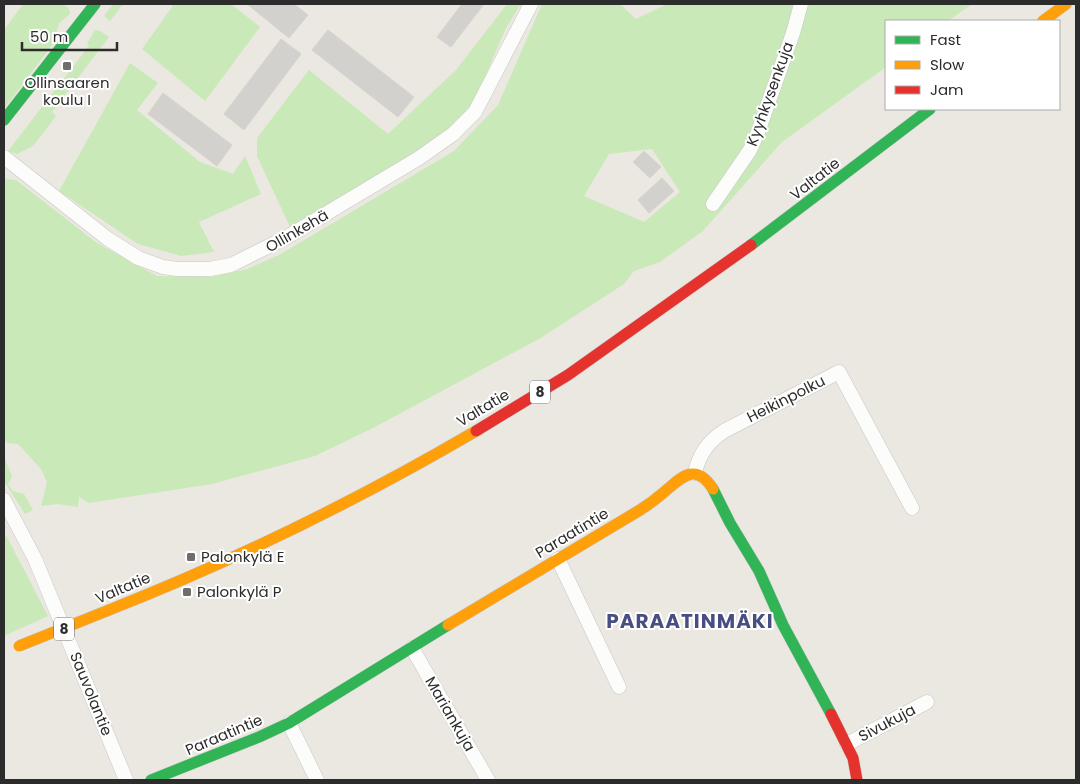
<svg xmlns="http://www.w3.org/2000/svg" width="1080" height="784" font-family="Poppins,sans-serif">
<style>
.green{fill:#c9e9b8;fill-rule:evenodd}
.building{fill:#d3d1cd;stroke:#d6d3ce}
.lines{fill:none;stroke-linecap:round;stroke-linejoin:round}
.street-casing{stroke:#c8c7c7;stroke-width:15}
.fast-casing{stroke:#c8c7c7;stroke-width:12}
.slow-casing{stroke:#c8c7c7;stroke-width:12}
.jam-casing{stroke:#c8c7c7;stroke-width:12}
.street{stroke:#fcfcfb;stroke-width:14}
.fast{stroke:#30b455;stroke-width:11}
.slow{stroke:#ff9f0a;stroke-width:11}
.jam{stroke:#e5322d;stroke-width:11}
.slow-bridge-casing{stroke:#c6c5c2;stroke-width:12;stroke-linecap:butt}
.slow-bridge{stroke:#ff9f0a;stroke-width:11}
.poi-dot{fill:#6f6e6c;stroke:#fff;stroke-width:2}
.labels{text-anchor:middle;stroke-width:4;stroke-linejoin:round;paint-order:stroke}
.shield{fill:#fff;stroke:#6b6b6b;stroke-width:1}
.shield-label{font-size:14px;font-weight:bold;fill:#2c2c2c}
.poi-label{font-size:15px;fill:#2c2c2c;stroke:#fff;text-anchor:start}
.street-label{font-size:15px;fill:#2c2c2c;stroke:#fff}
.district-label{font-size:20px;font-weight:bold;letter-spacing:1px;fill:#484e82;stroke:#fff}
</style>
<rect width="100%" height="100%" fill="#ebe8e2"/>
<g class="green">
<polygon points="23,4 63,4 69,8 70,14 59,23 53,44 4,109 4,30"/>
<polygon points="113,4 123,4 110,21 104,16"/>
<polygon points="174,4 231,4 260,27 205,101 142,49"/>
<polygon points="507,4 521,4 506,28 474,102 453,127 412,155 290,227 257,156 257,138 309,70 388,134 456,70"/>
<path d="M 542,4 L 620,4 L 636,19 L 667,4 L 972,4 L 948,21 L 886,21 L 886,67 L 782,142 L 703,231 L 660,262 L 634,271 L 624,284 L 539,339 L 373,428 L 315,456 L 212,484 L 89,503 L 79,497 L 78,507 L 58,504 L 41,506 L 47,482 L 41,469 L 18,444 L 7,443 L 4,439 L 4,179 L 16,180 L 97,243 L 157,276 L 210,277 L 247,269 L 279,255 L 454,151 L 498,105 ZM 652,149 L 680,192 L 644,222 L 584,196 L 609,154 Z"/>
<polygon points="95,30 100,31 109,37 52,112 56,116 33,146 17,154 8,151 89,46 87,44"/>
<polygon points="130,63 158,83 137,110 200,162 233,174 245,156 261,194 199,222 214,252 181,256 138,244 59,191"/>
<polygon points="4,457 12,476 8,485 13,491 24,494 33,510 25,514 4,481"/>
<polygon points="6,535 48,616 4,636 4,539"/>
</g>
<g class="building">
<polygon points="247,4 294,4 308,15 289,38"/>
<polygon points="462,4 484,4 451,47 437,37"/>
<polygon points="328,30 414,97 398,117 312,50"/>
<polygon points="281,39 301,54 244,130 224,114"/>
<polygon points="163,93 232,145 217,166 148,114"/>
<polygon points="644,151 661,167 650,178 633,162"/>
<polygon points="662,178 674,191 649,213 638,200"/>
</g>
<g class="lines">
<g class="street-casing">
<g id="street">
<polyline points="4,157 108,239 138,258 163,267 177,269 210,269 231,265 287,237 419,158 453,134 475,112 531,4"/>
<polyline points="713,204 750,150 758,132 793,33 801,4"/>
<path d="M 695,473 C 699,454 708,442 724,431 L 839,372 L 912,508"/>
<polyline points="4,500 35,559 126,780"/>
<polyline points="558,559 619,687"/>
<polyline points="412,648 488,780"/>
<polyline points="289,723 317,780"/>
<polyline points="847,744 927,702"/>
</g>
</g>
<g class="fast-casing">
<g id="fast">
<polyline points="4,120 95,4"/>
<polyline points="751,245 930,109"/>
<polyline points="713,489 730,523 759,571 783,625 831,714"/>
<polyline points="151,780 259,737 289,723 448,625"/>
</g>
</g>
<g class="slow-casing">
<g id="slow">
<polyline points="1043,21 1066,4"/>
<path d="M 109,610 C 236,560 358,500 476,431"/>
<path d="M 448,625 L 640,510 C 648,505 656,499 663,493 C 681,478 695,461 713,489"/>
</g>
</g>
<g class="jam-casing">
<g id="jam">
<polyline points="476,431 568,375 751,245"/>
<polyline points="831,714 853,758 857,780"/>
</g>
</g>
<use href="#street" class="street"/>
<use href="#fast" class="fast"/>
<use href="#slow" class="slow"/>
<use href="#jam" class="jam"/>
<g class="slow-bridge-casing">
<polyline id="slow-bridge" points="19,646 109,610"/>
</g>
<use href="#slow-bridge" class="slow-bridge"/>
</g>
<g class="poi-dot">
<rect x="62" y="61" width="10" height="10" rx="2.5"/>
<rect x="186" y="552" width="10" height="10" rx="2.5"/>
<rect x="182" y="587" width="10" height="10" rx="2.5"/>
</g>
<g class="labels">
<g class="shield">
<rect x="530" y="380.5" width="20" height="23" rx="4"/>
<rect x="54" y="617.5" width="20" height="23" rx="4"/>
</g>
<g class="shield-label">
<text x="540" y="397">8</text>
<text x="64" y="634">8</text>
</g>
<g class="poi-label">
<text x="67" y="88" text-anchor="middle">Ollinsaaren<tspan x="67" dy="17">koulu I</tspan></text>
<text x="201" y="562">Palonkylä E</text>
<text x="197" y="597">Palonkylä P</text>
</g>
<g class="street-label">
<text transform="translate(770 94) rotate(-70)" y="5">Kyyhkysenkuja</text>
<text transform="translate(815 179) rotate(-38)" y="5">Valtatie</text>
<text transform="translate(297 231) rotate(-30)" y="5">Ollinkehä</text>
<text transform="translate(786 399) rotate(-27)" y="5">Heikinpolku</text>
<text transform="translate(483 408) rotate(-31)" y="5">Valtatie</text>
<text transform="translate(572 533) rotate(-31)" y="5">Paraatintie</text>
<text transform="translate(123 588) rotate(-23)" y="5">Valtatie</text>
<text transform="translate(91 694) rotate(68)" y="5">Sauvolantie</text>
<text transform="translate(450 714) rotate(60)" y="5">Mariankuja</text>
<text transform="translate(887 723) rotate(-28)" y="5">Sivukuja</text>
<text transform="translate(224 735) rotate(-23)" y="5">Paraatintie</text>
</g>
<g class="district-label">
<text x="690" y="628">PARAATINMÄKI</text>
</g>
</g>
<rect width="1080" height="784" fill="none" stroke="#2c2c2c" stroke-width="10"/>
<rect x="885" y="20" width="175" height="90" fill="#ffffff" stroke="#ababab"/>
<rect x="895" y="36" width="25" height="8" fill="#30b455" stroke="#ababab"/>
<text x="930" y="45" font-size="15" fill="#2c2c2c">Fast</text>
<rect x="895" y="61" width="25" height="8" fill="#ff9f0a" stroke="#ababab"/>
<text x="930" y="70" font-size="15" fill="#2c2c2c">Slow</text>
<rect x="895" y="86" width="25" height="8" fill="#e5322d" stroke="#ababab"/>
<text x="930" y="95" font-size="15" fill="#2c2c2c">Jam</text>
<path d="M22 42v8h95v-8" fill="none" stroke="#2c2c2c" stroke-width="2.5"/>
<text x="30" y="42" font-size="15" fill="#2c2c2c" stroke="#ffffff" stroke-width="4" paint-order="stroke">50 m</text>
</svg>
